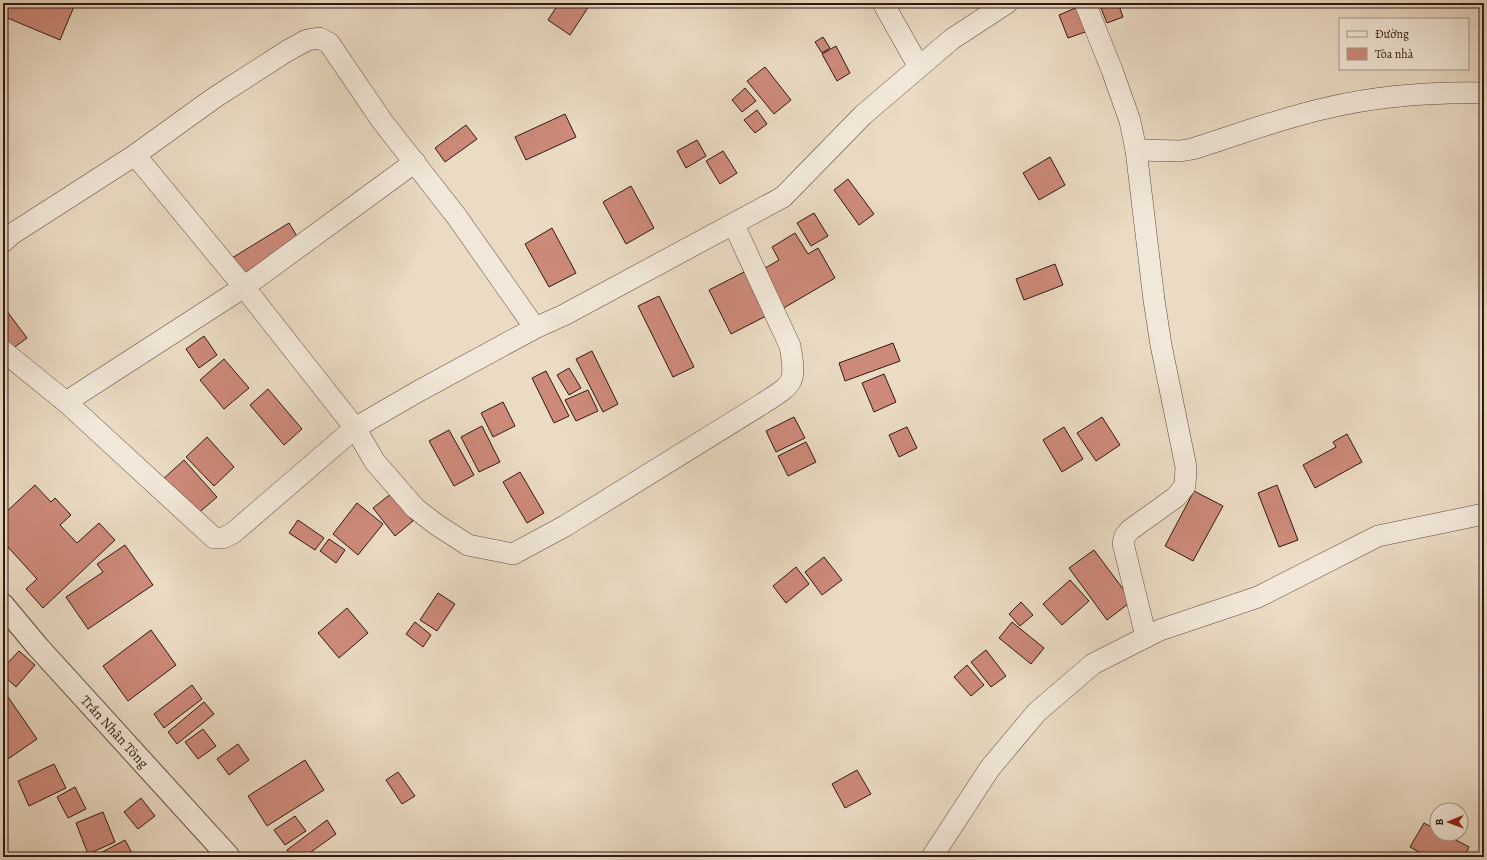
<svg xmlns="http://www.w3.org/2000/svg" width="1487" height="860" font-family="Alegreya,serif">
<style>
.building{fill:#cd8a7a;stroke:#301910}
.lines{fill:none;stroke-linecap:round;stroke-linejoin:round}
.minor-casing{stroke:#5f4a3d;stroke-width:22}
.tertiary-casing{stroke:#5f4a3d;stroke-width:24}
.minor{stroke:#f2e8d9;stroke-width:21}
.tertiary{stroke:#f2e8d9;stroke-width:22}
.labels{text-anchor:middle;stroke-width:4;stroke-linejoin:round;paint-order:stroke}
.street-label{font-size:14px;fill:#301910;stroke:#f2e8d9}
</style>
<rect width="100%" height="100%" fill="#ebdbc4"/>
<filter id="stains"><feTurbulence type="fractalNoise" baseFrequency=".005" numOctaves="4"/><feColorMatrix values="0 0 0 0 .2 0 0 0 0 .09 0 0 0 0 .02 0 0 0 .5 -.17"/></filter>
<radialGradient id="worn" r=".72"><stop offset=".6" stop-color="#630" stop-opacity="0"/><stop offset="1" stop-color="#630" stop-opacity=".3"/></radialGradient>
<g class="building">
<polygon points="8,3 73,3 75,4 60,40 3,16"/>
<polygon points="559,3 591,3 570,35 548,20"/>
<polygon points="1099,3 1118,3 1123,17 1107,23"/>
<polygon points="1078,7 1088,31 1068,38 1059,15"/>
<polygon points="823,37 830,48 822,53 815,42"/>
<polygon points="836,46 850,73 837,81 822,54"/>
<polygon points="765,67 791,100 774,114 747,81"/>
<polygon points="745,88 756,101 742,112 732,100"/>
<polygon points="757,110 767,124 755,133 744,120"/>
<polygon points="565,114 576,137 526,160 515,137"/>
<polygon points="466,125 477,139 445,162 435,148"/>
<polygon points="697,140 706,156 686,168 677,151"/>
<polygon points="723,151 737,173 720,184 706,161"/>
<polygon points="1050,157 1065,185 1039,200 1023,173"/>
<polygon points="848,179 874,214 859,225 834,190"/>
<polygon points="631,186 654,228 626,244 603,202"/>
<polygon points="814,213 828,236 811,246 797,223"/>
<polygon points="289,223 301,243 244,278 232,258"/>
<polygon points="552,228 576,273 549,287 525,244"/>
<polygon points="795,233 808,254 818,248 835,278 782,309 760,271 779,260 772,247"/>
<polygon points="1055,264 1063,285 1024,300 1016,279"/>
<polygon points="748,270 770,314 731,334 709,290"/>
<polygon points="659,296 694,367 673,377 638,306"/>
<polygon points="3,306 27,338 4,355 3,353"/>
<polygon points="204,336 217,355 199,368 186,349"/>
<polygon points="893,343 900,361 845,381 839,363"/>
<polygon points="592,351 618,404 603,412 576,359"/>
<polygon points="224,359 249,388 224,409 200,380"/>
<polygon points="569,368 581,388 569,395 557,375"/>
<polygon points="546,371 569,416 554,423 532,378"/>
<polygon points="884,374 896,402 874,412 862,383"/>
<polygon points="268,389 302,429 284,445 250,405"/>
<polygon points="588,390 598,411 576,421 565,400"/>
<polygon points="503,402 515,426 493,437 481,413"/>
<polygon points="794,417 805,438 776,452 766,431"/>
<polygon points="1102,417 1120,445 1096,461 1077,433"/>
<polygon points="482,426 500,462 479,472 461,437"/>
<polygon points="907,427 917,448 899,457 889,435"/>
<polygon points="1064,427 1083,459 1062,472 1043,440"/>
<polygon points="449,430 474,475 454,486 429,441"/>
<polygon points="1347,434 1362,462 1315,488 1303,465 1336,447 1333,442"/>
<polygon points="207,437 234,467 214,486 186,457"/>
<polygon points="806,442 816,462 788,476 778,456"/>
<polygon points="184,460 217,497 194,517 161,481"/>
<polygon points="520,472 544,513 527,523 503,482"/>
<polygon points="35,485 51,502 55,498 71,515 60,525 77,543 99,523 115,540 43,608 26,589 37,579 7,546 3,550 3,515"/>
<polygon points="1277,485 1298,540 1279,547 1258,493"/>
<polygon points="1194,491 1223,506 1193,561 1165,546"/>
<polygon points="392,493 413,521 395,536 373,508"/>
<polygon points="357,503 383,524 358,555 333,534"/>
<polygon points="298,520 324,538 315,550 289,533"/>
<polygon points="329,539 345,550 336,563 320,551"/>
<polygon points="125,545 153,585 88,629 66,597 103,572 97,564"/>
<polygon points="1094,550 1132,601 1107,620 1069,568"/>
<polygon points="824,557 842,580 822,595 805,572"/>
<polygon points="796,567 809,584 786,603 773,586"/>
<polygon points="1070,580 1089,601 1062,625 1043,604"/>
<polygon points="438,593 455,604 437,631 420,620"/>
<polygon points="1021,602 1033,615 1020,626 1009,614"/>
<polygon points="347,608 368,633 339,658 318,633"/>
<polygon points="415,622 431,635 423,647 406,634"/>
<polygon points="1012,622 1044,648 1031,664 999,638"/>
<polygon points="151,630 176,665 128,701 103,666"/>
<polygon points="986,650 1006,676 991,687 971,662"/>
<polygon points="19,651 35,665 16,687 3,675 3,668"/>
<polygon points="967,665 984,685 971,696 954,677"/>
<polygon points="192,685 202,699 164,728 154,714"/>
<polygon points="8,697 37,739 8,759 3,751 3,701"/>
<polygon points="204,702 214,714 177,744 168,732"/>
<polygon points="203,729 216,746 198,759 185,742"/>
<polygon points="238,744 249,760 229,775 217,759"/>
<polygon points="305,760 324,790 267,826 248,796"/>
<polygon points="54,764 66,788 29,806 18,781"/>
<polygon points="857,770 871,794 845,808 832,784"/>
<polygon points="398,772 415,796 402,804 386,780"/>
<polygon points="75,787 86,809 68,818 57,797"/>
<polygon points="141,798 155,816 138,829 124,812"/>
<polygon points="103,812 115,842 88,854 76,823"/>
<polygon points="295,816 306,831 285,845 274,830"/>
<polygon points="327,820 336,834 304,857 292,857 287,850"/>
<polygon points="1424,823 1437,830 1437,834 1445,834 1469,847 1464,857 1428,857 1410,847"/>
<polygon points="125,840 134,857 93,857"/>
</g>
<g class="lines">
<g class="minor-casing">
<g id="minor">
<polyline points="883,3 919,67"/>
<polyline points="1085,3 1112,70 1130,121 1136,150 1154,300 1161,345 1186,467 1185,486 1176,497 1130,530 1125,536 1123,543 1146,637"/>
<path d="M 1136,150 L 1180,151 L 1192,149 C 1237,135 1281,118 1327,108 C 1378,96 1431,92 1484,93"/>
<path d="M 135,155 L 244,287 L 355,428 L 375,462 L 415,508 L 437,525 L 468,545 L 513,554 L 565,526 L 762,404 C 793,384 797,384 790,346 L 734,225"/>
<polyline points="3,242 12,234 135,155 214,98 287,51 307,40 319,38 329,43 382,121 457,217 535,328"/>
<polyline points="3,351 66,402 214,538 223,538 233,533 355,428 417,392 535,328 564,315 783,197 863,115 952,39 1007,3"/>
<polyline points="66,402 244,287 415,162"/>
<polyline points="932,857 990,768 1037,712 1093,664 1160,630 1258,597 1378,536 1484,514"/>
</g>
</g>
<g class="tertiary-casing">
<g id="tertiary">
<path id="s1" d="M 3,605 L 38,647 L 229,857"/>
</g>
</g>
<use href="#minor" class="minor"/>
<use href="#tertiary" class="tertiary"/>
</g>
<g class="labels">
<g class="street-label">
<text dy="5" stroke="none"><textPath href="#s1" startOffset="169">Trần Nhân Tông</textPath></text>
</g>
</g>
<rect width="1487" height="860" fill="none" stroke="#ebdbc4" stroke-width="16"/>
<rect x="4" y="4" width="1479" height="852" fill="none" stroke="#301910" stroke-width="2"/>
<rect x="8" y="8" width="1471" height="844" fill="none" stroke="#301910"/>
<rect x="1339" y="18" width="130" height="52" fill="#f2e8d9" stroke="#a49589"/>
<rect x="1347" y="31" width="20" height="6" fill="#f2e8d9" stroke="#a49589"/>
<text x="1375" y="38" font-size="12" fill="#301910">Đường</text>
<rect x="1347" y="48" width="20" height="12" fill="#cd8a7a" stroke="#a49589"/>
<text x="1375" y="58" font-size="12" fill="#301910">Tòa nhà</text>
<g transform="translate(1449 822) rotate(269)"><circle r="19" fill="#f2e8d9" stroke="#a49589"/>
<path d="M0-3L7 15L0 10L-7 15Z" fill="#8f2418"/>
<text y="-6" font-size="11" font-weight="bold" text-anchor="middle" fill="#301910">B</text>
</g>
<rect width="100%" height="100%" filter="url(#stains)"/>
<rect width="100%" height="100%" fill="url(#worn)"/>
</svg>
